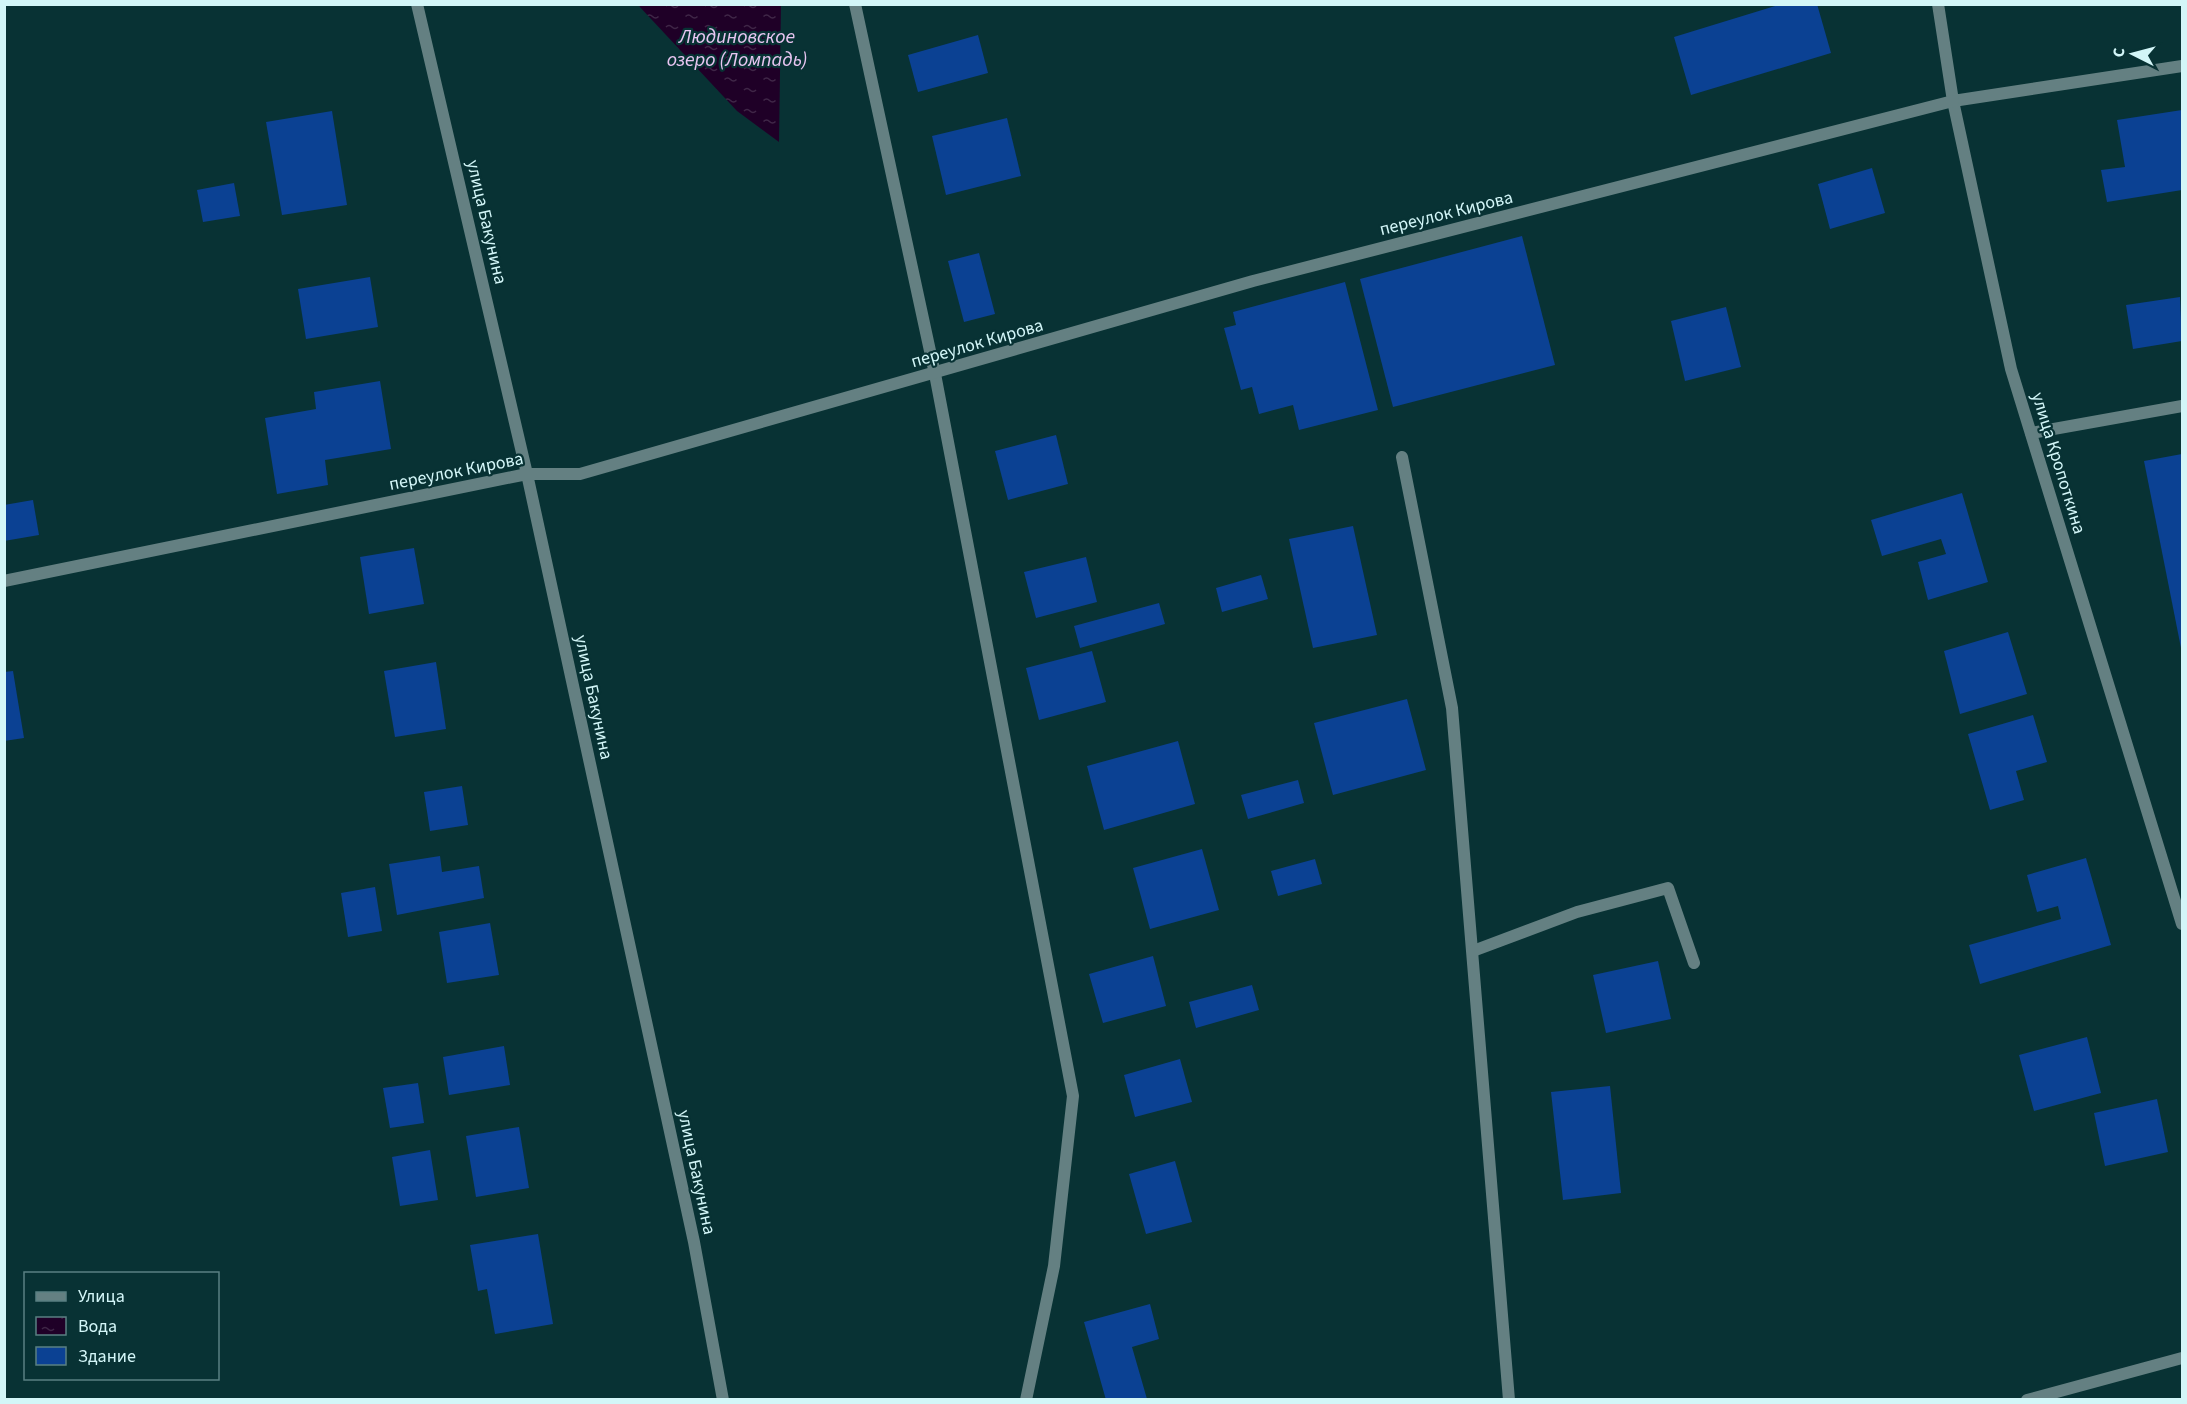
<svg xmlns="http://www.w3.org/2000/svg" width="2187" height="1404" font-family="'Source Sans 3',sans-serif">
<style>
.water{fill:url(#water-ripples)}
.building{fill:#0b4193}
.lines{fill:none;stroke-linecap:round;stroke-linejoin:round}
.service{stroke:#648082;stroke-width:12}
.minor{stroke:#648082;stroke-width:12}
.tertiary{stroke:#648082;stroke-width:12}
.labels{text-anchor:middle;stroke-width:4.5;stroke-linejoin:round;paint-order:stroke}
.street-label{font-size:18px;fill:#d3f6f8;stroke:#083234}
.water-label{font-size:20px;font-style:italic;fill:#e9c6f2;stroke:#083234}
</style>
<defs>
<pattern id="water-ripples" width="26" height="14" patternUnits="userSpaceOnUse" patternTransform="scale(1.5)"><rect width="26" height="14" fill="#1f0027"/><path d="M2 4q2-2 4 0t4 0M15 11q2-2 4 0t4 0" fill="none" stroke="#3f2647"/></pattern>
</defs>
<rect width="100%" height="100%" fill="#083234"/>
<polygon class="water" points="638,5 781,5 779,142 737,111"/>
<g class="building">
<polygon points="1782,4 1817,4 1831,53 1691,95 1674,37"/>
<polygon points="978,35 988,73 918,92 908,55"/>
<polygon points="2182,110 2182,190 2107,202 2101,170 2125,167 2117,120"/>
<polygon points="332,111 347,205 282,215 266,122"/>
<polygon points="1007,118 1021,176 946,195 932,136"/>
<polygon points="1872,168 1885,213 1830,229 1818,184"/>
<polygon points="234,183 240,216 203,222 197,190"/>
<polygon points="1522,236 1555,365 1393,407 1360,279"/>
<polygon points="979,253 995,314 964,322 948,261"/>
<polygon points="370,277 378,327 306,339 298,289"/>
<polygon points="1345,282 1378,410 1299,430 1293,405 1259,414 1252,387 1241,390 1224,328 1236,325 1233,312"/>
<polygon points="2180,297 2182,341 2133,349 2126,305"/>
<polygon points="1726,307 1741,367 1685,381 1671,321"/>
<polygon points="380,381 391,449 325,460 328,485 277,494 265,418 316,409 314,392"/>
<polygon points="1056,435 1068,484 1008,500 995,451"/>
<polygon points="2182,454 2182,648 2181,648 2144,461"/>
<polygon points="1962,493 1988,582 1928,600 1918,562 1946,554 1941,539 1882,556 1871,520"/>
<polygon points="33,500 39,535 4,541 4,505"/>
<polygon points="1353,526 1377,635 1313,648 1289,539"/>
<polygon points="414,548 424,604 369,614 360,557"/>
<polygon points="1086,557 1097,602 1036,618 1024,572"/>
<polygon points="1261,575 1268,599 1222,612 1216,588"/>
<polygon points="1159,603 1165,624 1080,648 1074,626"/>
<polygon points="2008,632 2027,694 1960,714 1944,651"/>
<polygon points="1092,651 1106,702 1039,720 1026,668"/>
<polygon points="436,662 446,729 395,737 384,671"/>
<polygon points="13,671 24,738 4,741 4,672"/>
<polygon points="1407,699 1426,770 1333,795 1314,723"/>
<polygon points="2033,715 2047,762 2016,771 2024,800 1990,810 1968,734"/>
<polygon points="1178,741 1195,804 1104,830 1087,766"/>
<polygon points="1298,780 1304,803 1248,819 1241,795"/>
<polygon points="462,786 468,825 430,831 424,792"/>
<polygon points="1202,849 1219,910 1150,929 1133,868"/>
<polygon points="440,856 442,872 479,866 484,898 397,915 389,864"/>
<polygon points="2086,858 2111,945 1980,984 1969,945 2061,919 2058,906 2037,912 2027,875"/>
<polygon points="1315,859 1322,884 1278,896 1271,871"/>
<polygon points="375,887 382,931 348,937 341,893"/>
<polygon points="490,923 499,975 447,983 439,932"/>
<polygon points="1153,956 1166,1006 1103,1023 1089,974"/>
<polygon points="1658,961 1671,1019 1606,1033 1593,975"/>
<polygon points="1252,985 1259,1010 1196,1028 1189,1002"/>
<polygon points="2087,1037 2101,1093 2034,1111 2019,1055"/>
<polygon points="504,1046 510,1085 449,1095 443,1057"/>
<polygon points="1180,1059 1192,1102 1135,1117 1124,1075"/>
<polygon points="418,1083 424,1123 390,1128 383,1088"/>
<polygon points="1610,1086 1621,1193 1563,1200 1551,1092"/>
<polygon points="2157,1099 2168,1152 2105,1166 2094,1113"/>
<polygon points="519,1127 529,1188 476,1197 466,1136"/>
<polygon points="430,1150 438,1200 400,1206 392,1157"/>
<polygon points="1175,1161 1192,1222 1146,1234 1129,1174"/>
<polygon points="538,1234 553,1324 495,1334 487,1289 478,1291 470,1245"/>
<polygon points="1150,1304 1159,1339 1132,1347 1147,1399 1106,1400 1084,1322"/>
</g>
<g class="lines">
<g class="service">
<polyline points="1953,101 2182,66"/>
<polyline points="2031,433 2182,406"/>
<polyline points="1402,457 1452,708 1509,1400"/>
<polyline points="1473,951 1577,912 1668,888 1694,963"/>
</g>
<g class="minor">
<polyline points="417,4 527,474 694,1242 723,1400"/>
<polyline points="855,4 935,374 1073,1096 1054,1266 1026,1400"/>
<polyline points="1938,4 1953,101 2011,369 2182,924"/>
<polyline points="4,581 527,474 580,474 1253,281 1953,101"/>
</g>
<polyline class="tertiary" points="2027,1400 2182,1358"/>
</g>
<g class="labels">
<g class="street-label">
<text transform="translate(1446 213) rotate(-14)" y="6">переулок Кирова</text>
<text transform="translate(487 222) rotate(77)" y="6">улица Бакунина</text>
<text transform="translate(977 343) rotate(-16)" y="6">переулок Кирова</text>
<text transform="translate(2059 463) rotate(73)" y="6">улица Кропоткина</text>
<text transform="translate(456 471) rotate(-11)" y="6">переулок Кирова</text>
<text transform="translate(594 697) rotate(78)" y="6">улица Бакунина</text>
<text transform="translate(697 1172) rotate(78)" y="6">улица Бакунина</text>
</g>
<g class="water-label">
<text x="737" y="43">Людиновское<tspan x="737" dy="23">озеро (Ломпадь)</tspan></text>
</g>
</g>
<rect width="2187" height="1404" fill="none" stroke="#d3f6f8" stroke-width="12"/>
<rect x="24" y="1272" width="195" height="108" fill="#083234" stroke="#598082" stroke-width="1.5"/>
<rect x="36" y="1292" width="30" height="9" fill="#648082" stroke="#598082" stroke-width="1.5"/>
<text x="78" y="1302" font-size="18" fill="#d3f6f8">Улица</text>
<rect x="36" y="1317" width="30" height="18" fill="url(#water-ripples)" stroke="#598082" stroke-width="1.5"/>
<text x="78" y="1332" font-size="18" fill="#d3f6f8">Вода</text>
<rect x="36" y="1347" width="30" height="18" fill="#0b4193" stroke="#598082" stroke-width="1.5"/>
<text x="78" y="1362" font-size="18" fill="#d3f6f8">Здание</text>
<g transform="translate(2133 54) rotate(276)" stroke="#083234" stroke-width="4.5" paint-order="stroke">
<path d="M0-4.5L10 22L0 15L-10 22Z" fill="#d3f6f8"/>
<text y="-9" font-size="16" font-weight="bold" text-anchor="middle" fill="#d3f6f8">С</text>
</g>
</svg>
